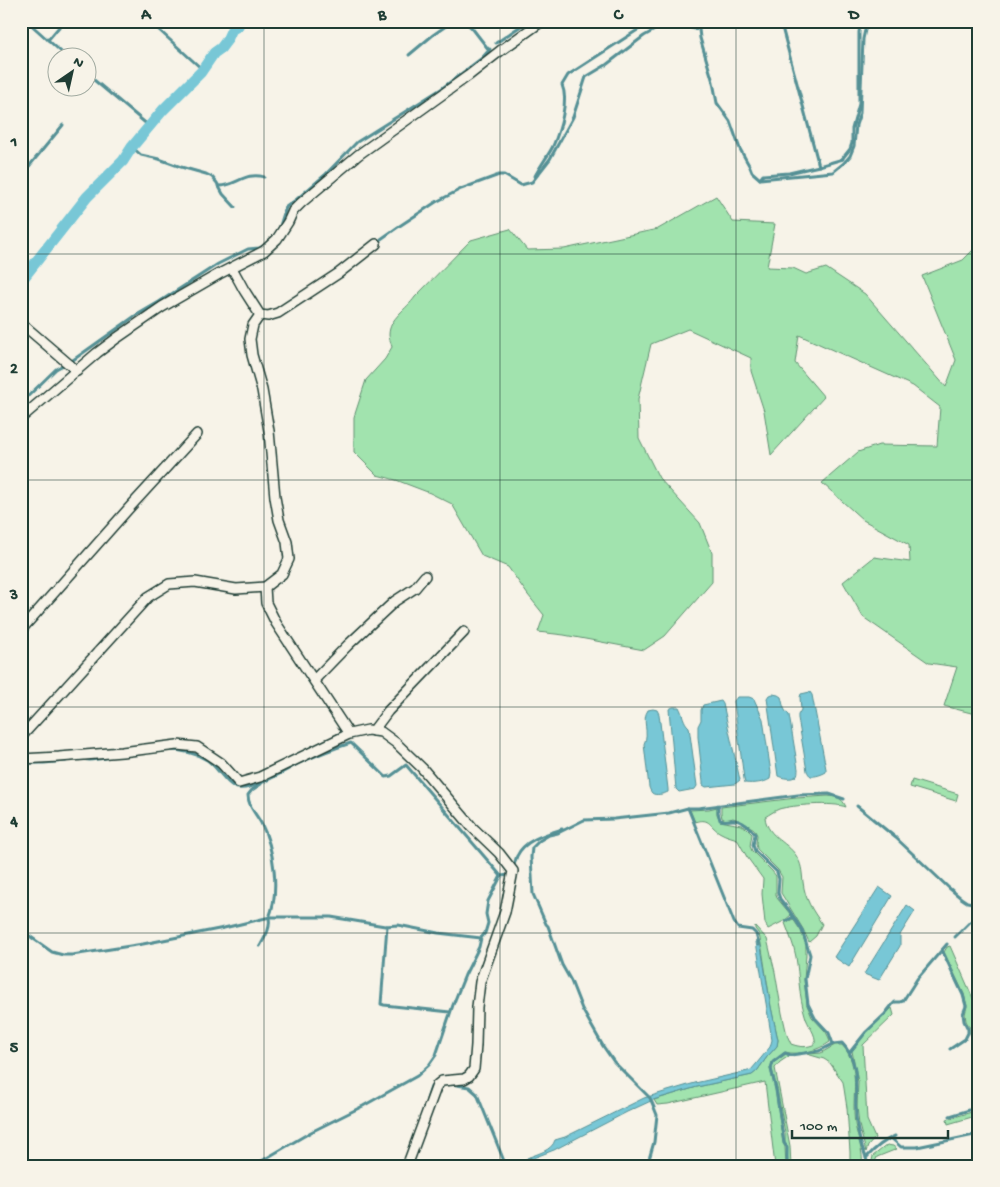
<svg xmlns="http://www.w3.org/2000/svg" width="1000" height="1187" font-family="'Gochi Hand',sans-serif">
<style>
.green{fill:#a1e3ae;stroke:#609071}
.water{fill:#78c7d6;stroke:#549095}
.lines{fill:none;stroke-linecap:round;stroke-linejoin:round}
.stream{stroke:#549095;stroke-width:3}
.canal{stroke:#78c7d6;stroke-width:11}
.street-casing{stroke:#1f3d34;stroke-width:12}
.street{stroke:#f7f3e8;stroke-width:9}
.grid{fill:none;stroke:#1f3d34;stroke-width:1;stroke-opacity:0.55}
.neatline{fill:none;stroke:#1f3d34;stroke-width:2}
.grid-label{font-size:16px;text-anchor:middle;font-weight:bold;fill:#1f3d34}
</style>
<rect width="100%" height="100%" fill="#f7f3e8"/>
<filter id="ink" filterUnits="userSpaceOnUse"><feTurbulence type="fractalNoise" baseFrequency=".02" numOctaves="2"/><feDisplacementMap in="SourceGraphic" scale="10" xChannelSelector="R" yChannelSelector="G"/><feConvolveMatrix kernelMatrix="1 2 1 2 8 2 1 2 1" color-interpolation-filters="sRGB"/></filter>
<g filter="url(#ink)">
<g class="green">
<path d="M 716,196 L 733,222 L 775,224 L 767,267 L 793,268 L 806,274 L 826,268 L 865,294 L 946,387 L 956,360 L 922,276 L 963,260 L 979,244 L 979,715 L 944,706 L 957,667 L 929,663 L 863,617 L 843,582 L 874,557 L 910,562 L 909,545 L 863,520 L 822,483 L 858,452 L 879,445 L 937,446 L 940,407 L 913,386 L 799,335 L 795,363 L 824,397 L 771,455 L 764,411 L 751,371 L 751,358 L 688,329 L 651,344 L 638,399 L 639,438 L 659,478 L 700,523 L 712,553 L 712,582 L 665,636 L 644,650 L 564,635 L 538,632 L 544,615 L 528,595 L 508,567 L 482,556 L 452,504 L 430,493 L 396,480 L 377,475 L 354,452 L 354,417 L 366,380 L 385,359 L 392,347 C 391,343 389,338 389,335 C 389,318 407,309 415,297 L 471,240 L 510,229 L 527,250 L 564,249 L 658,229 Z"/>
<polygon points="912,780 958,794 956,801 910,787"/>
<path d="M 828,796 C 838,797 842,798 846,807 C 833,802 793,805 779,809 C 774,811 770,814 765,817 C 767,838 790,842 798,859 C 802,866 802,874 803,882 C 805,899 812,910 822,924 L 816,936 L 809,942 L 803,929 L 781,893 L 782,877 L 778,870 L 757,849 L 756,843 L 757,835 L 754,829 L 743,822 L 733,818 L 726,820 L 722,818 L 721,813 L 721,807 L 796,798 Z"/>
<path d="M 717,807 L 717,814 L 720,821 L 741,825 L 745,827 L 752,834 L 750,846 L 752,851 L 772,871 L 776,876 L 776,895 L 777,898 L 791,915 L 784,921 L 768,929 L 765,923 L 762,894 L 763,879 L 747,857 L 737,839 C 732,837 726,836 721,833 C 709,827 711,817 695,822 L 690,810 L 709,809 Z"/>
<path d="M 793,919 L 801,931 L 806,945 L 806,955 L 804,980 L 807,1005 L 812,1017 L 826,1032 L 829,1038 L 830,1042 C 819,1050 799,1056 785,1052 L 772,1062 L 770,1069 L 775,1088 L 783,1143 L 785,1147 L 786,1166 L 775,1166 L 765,1082 L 668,1104 L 657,1105 L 654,1100 L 697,1087 L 752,1075 L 757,1071 L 767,1057 L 777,1046 L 778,1040 L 771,1007 L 762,949 L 759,934 L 755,929 L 755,926 L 767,939 L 775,972 L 782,1013 L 787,1035 L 791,1044 C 799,1047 807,1048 815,1044 C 817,1034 807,1025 805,1015 C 799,996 799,976 796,957 C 794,945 789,934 785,923 Z"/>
<polygon points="950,946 979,1012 979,1048 970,1033 970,1028 966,1021 965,1014 967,1006 964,994 944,952 947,947"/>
<polygon points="892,1008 894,1015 863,1045 867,1120 875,1138 868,1146 866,1152 859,1125 857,1107 858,1082 852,1051 867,1032"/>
<path d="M 835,1045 L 842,1045 C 862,1066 851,1098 855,1124 C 857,1137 864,1152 862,1166 L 850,1166 L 850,1152 L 847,1108 L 843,1082 L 830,1063 L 824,1059 L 807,1054 L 821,1053 Z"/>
<polygon points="786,1054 789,1056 780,1062 775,1068 790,1146 791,1166 788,1166 787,1146 785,1143 785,1133 777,1089 772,1069 773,1063"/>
<polygon points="979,1110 979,1115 948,1124 947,1119"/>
<polygon points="887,1145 893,1146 897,1149 877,1157 875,1162 875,1166 871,1166 873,1156"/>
</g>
<g class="water">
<path d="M 810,692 L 812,695 L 826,769 L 826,772 C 823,774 815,777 811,776 C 809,775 808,773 807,771 L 798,718 L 798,715 L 801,710 L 800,697 L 801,694 Z"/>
<path d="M 773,694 L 778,695 L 781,697 C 783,704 783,710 789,715 L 798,769 C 798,770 798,775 796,776 C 792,780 782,778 778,776 L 767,698 L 769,695 Z"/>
<path d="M 737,697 L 749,697 L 754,699 L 763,719 L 771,773 L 770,779 C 764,783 753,784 745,783 L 744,779 L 734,701 Z"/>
<polygon points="721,701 723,704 740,780 735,784 706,787 703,785 703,782 698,737 698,726 701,720 701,710 703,705"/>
<path d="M 673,707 L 679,707 C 683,714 683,722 689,727 L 697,786 L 695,789 L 679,792 L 676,789 L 669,709 Z"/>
<path d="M 653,709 L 657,710 L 659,714 L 668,789 L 668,792 C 664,794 655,796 652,793 C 651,792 649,788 649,787 L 644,744 C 650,732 641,720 648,710 Z"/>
<polygon points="879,887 892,896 849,967 834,957"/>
<polygon points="907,905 915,911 900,935 900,946 879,980 864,974"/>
<path d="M 760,941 L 771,1007 L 778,1040 L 777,1046 L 767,1057 L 757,1071 L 752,1075 L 697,1087 L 653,1100 L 627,1112 L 554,1150 L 528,1160 L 527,1158 C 536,1154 552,1151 555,1140 L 565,1137 L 644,1098 L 695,1083 L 748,1071 L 751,1070 L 757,1063 L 770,1047 L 772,1040 L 756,942 Z"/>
</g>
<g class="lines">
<g class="stream">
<polyline points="27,21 68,58"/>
<polyline points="153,21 154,25 159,30 203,70"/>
<polyline points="464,21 472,28 489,50"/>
<polyline points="698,21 700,38 713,82 717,103 730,121 740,149 750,167 752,172 760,179 833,172 844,163 850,156 854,146 856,125 860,113 863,39 865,30 871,21"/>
<polyline points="781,21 783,31 819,166"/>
<polyline points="48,40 64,21"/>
<polyline points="496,43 528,21"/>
<polyline points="409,55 433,35 453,21"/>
<polyline points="88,75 149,126"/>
<polyline points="132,147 141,155 159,159 181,167 206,174 212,177 217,183 223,194 235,207"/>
<polyline points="842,159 850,149 852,143 852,129 859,104 859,32 861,21"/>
<polyline points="21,176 63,125"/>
<path d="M 535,176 C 540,166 548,156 553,146 C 560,130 569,101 562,85 L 568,75 L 636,31 L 654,21"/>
<polyline points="760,179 763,175 789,173 819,166 843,159"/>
<path d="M 218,186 C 235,187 245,171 264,177"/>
<polyline points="279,229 286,207 297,199 325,175 357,142 441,89 482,58 490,49"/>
<polyline points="381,239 398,227 436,202 461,189 499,175 504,175 521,185 532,182 550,159 573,117 586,77 606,65 644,36 665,24 678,24 695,29 698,28"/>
<polyline points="73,360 135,316 159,302 218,264 248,249 259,248 264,246"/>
<polyline points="21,403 56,369 65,364"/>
<path d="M 167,750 C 180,750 196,753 207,760 C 217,766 227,786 238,788 C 254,791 288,768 304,761 C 319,754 335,748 351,743 L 386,777 L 391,776 L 406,765 L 501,876"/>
<polyline points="80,759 90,760 106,758"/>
<polyline points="27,763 44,763 66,761"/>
<path d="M 718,805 L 718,812 L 720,820 C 725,821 728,820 733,820 C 741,820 751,828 755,834 L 753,845 L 755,851 L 777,872 L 779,879 L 778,893 L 780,899 L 789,910 L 802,930 L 810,955 L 805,979 L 808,1004 L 815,1018 L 829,1033 L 833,1044 L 842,1043 C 864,1065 852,1098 857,1125 C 858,1131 859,1138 861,1144 C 863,1151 868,1158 867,1166"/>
<polyline points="857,806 896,838 949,888 961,898 967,902 979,904"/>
<polyline points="688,808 734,922 738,928 752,930 756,934 759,945"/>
<path d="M 513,868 C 515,864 515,860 517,856 C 524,840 546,834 562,829"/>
<polyline points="786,921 793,917"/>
<polyline points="387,926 381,1004 384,1005 450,1012"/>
<polyline points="21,930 52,952 63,955 72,955 143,944 224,928 270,917 331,917 385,926 398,925 438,933 481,938 485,933 488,923 486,914 488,901 501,876 509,875 510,873"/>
<polyline points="955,937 971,921"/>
<path d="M 260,946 C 265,937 271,928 269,918 C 280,891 274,848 261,823 C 256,814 248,806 248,795 L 252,790 L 261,784"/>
<polyline points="942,950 963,995 966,1006 963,1014 964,1021 968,1029 968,1033 965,1039 950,1049"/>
<polyline points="850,1052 866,1032 885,1014 892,1005 895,1002 900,1002 903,1001 917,979 947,944"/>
<polyline points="451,1084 469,1087 477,1094 506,1166"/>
<polyline points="427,1099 431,1087 434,1085"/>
<polyline points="950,1116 979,1107"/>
<polyline points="891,1138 901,1147 917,1147 979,1134"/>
<path d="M 866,1158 C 875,1148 883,1141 895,1136"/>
<polyline points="517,1165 530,1158"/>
<polyline points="253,1166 311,1132 363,1106 417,1076 429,1065 436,1055 453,1005 465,975 479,947 481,938"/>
<polyline points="647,1166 654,1142 657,1115 653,1105 650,1098 614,1062 603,1046 582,1009 571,981 562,965 548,926 546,924 533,894 531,857 532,848 539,841 549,835 558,833 584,820 614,819 669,813 688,808 698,808 798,795 829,794 844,799"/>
<polyline points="787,1166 787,1147 784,1143 776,1090 771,1069 773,1062 785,1053 791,1055 819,1051 833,1044"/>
</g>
<polyline class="canal" points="21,281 87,197 123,161 132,147 163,110 201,72 214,53 221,48 227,40 232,29 238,26 240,21"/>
<g class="street-casing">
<g id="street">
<polyline points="232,268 244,290 260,315 268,316 278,313 339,273 376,244"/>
<polyline points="21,323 77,371"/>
<polyline points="21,418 97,353 117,338 162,307 219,274 264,251 277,239 288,222 293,211 301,203 358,155 468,76 500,51 542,21"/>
<polyline points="265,587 266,603 276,623 349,734"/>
<polyline points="21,630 130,507 197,434"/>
<polyline points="314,680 348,645 395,601 415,588 425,576"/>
<polyline points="373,731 388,711 464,632"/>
<polyline points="21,737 148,597 169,584 195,582 236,589 265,587 282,574 289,559 287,542 279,520 275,497 269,431 262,390 252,355 250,339 253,325 260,315"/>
<polyline points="21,759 59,757 122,752 177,745 197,747 221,763 239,783 260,777 349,734 368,730 381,732 396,743 422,768 472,827 499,853 513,871 505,912 480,982 477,1007 476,1045 474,1069 469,1076 464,1079 442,1081 437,1085 407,1166"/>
</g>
</g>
<use href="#street" class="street"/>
</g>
</g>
<path class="grid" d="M 264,21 L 264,1166M 500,21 L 500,1166M 736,21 L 736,1166M 21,254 L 979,254M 21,480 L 979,480M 21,707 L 979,707M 21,933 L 979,933"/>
<rect width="1000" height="1187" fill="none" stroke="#f7f3e8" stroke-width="55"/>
<g transform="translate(72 72) rotate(34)"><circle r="24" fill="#f7f3e8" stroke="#a1aaa0"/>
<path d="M0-4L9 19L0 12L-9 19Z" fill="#1f3d34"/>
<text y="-8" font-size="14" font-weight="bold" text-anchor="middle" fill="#1f3d34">N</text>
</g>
<path d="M792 1130v8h156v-8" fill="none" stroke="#1f3d34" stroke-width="2.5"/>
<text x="800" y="1130" font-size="15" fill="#1f3d34" stroke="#f7f3e8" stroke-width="4" paint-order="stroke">100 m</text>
<rect x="28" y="28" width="944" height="1132" class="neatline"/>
<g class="grid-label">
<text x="146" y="19">A</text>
<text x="382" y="19">B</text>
<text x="618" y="19">C</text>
<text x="854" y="19">D</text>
<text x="14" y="146">1</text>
<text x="14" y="373">2</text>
<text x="14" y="599">3</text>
<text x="14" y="826">4</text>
<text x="14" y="1052">5</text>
</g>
</svg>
